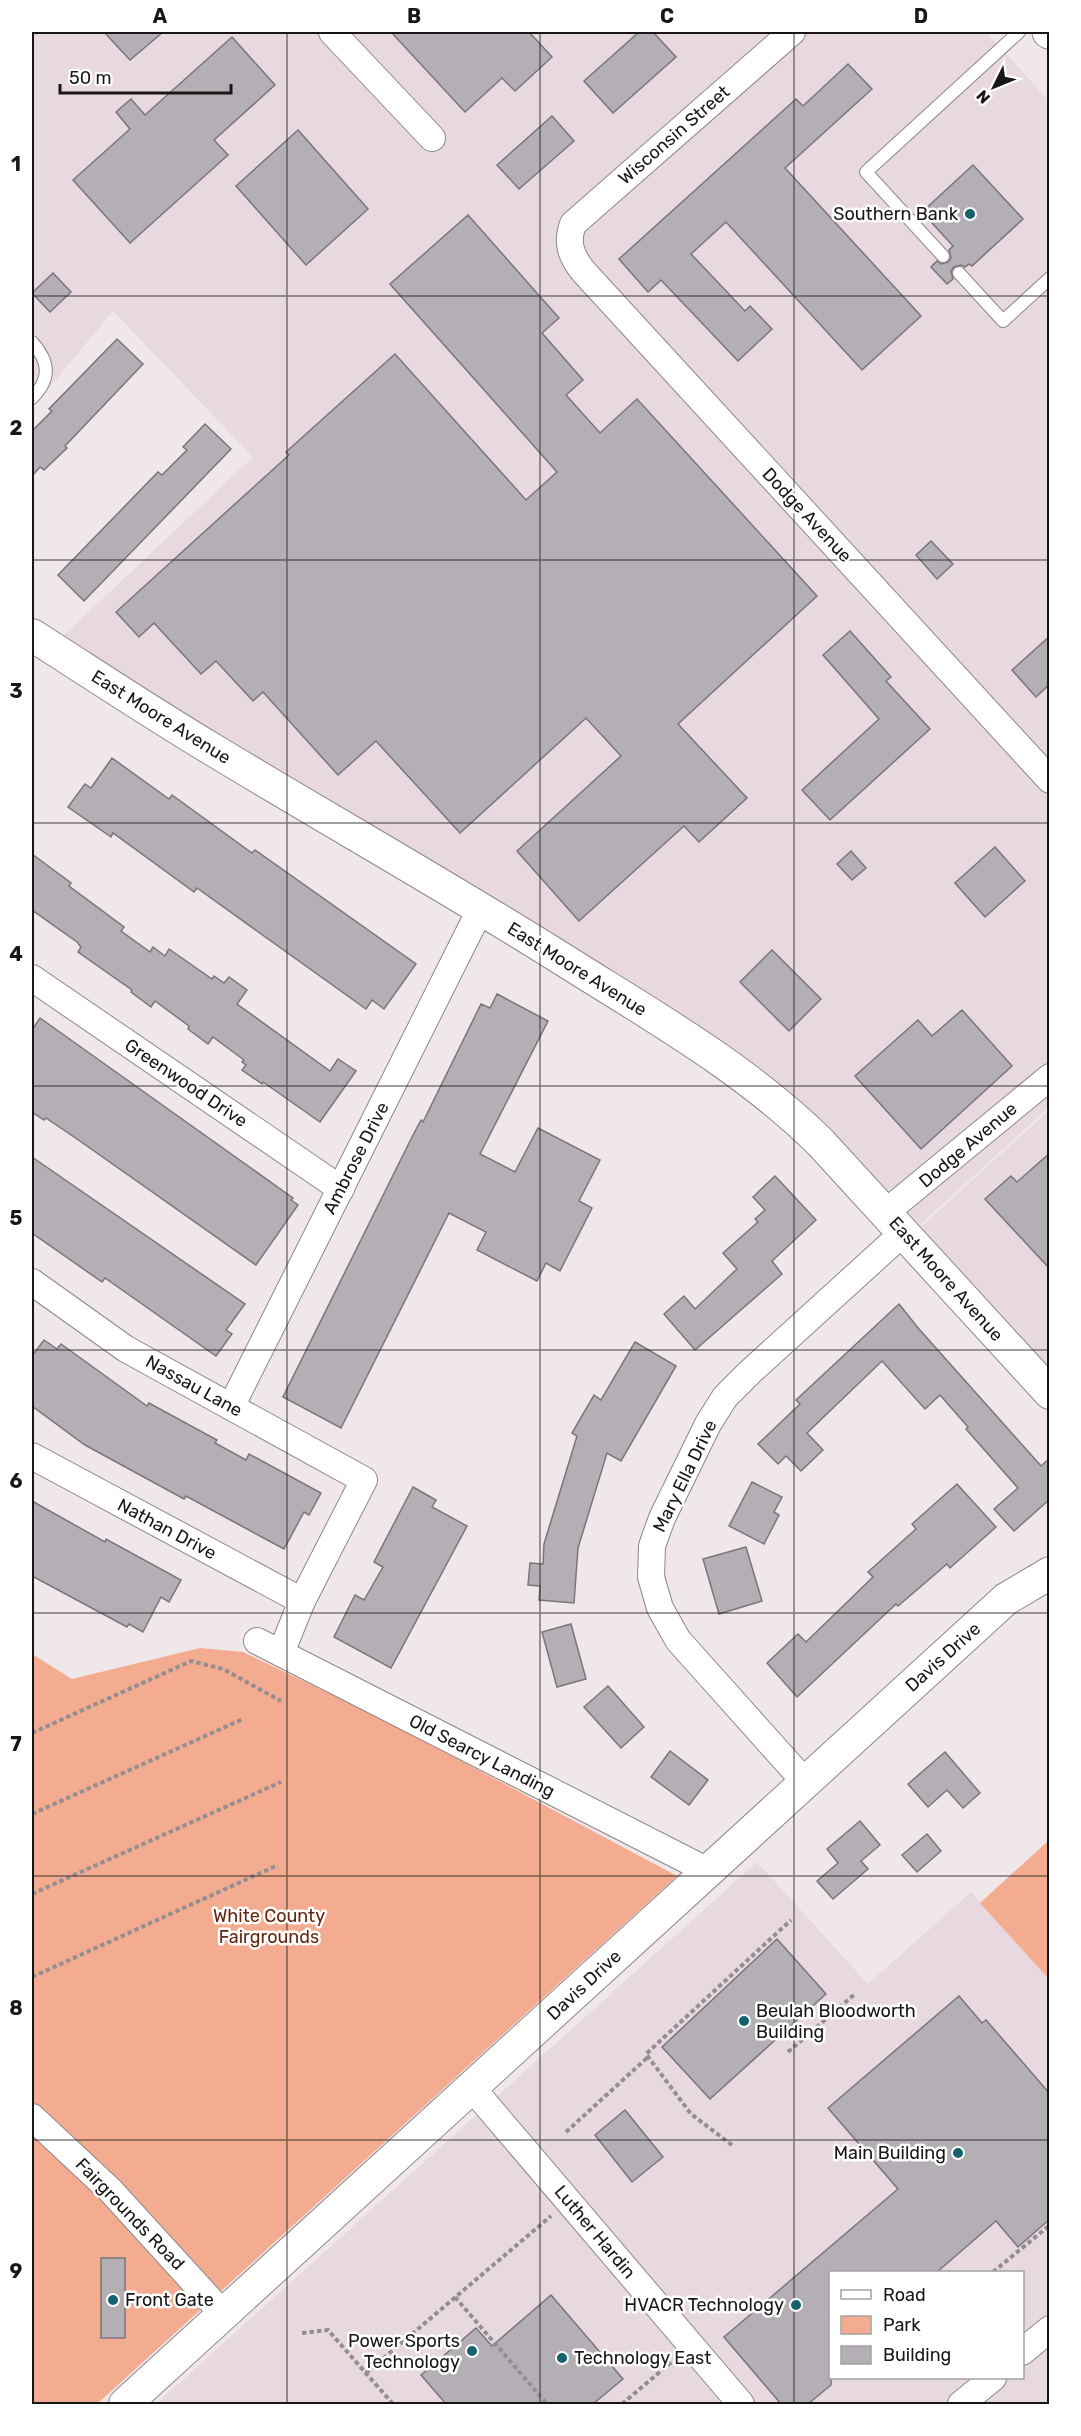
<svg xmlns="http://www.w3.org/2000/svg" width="1081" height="2436" font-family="Rubik,sans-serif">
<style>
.built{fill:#e8d8e0;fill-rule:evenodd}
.green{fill:#f4ac90}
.building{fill:#b4afb5;stroke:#7a757b;stroke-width:1.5}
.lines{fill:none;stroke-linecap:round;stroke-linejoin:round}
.service-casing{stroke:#8f878b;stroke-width:14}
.minor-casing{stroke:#8f878b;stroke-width:28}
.tertiary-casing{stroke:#8f878b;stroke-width:34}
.primary-casing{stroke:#8f878b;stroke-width:35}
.path{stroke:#958e91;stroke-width:4;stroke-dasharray:4.5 3;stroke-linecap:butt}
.service{stroke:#fff;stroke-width:12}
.minor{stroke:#fff;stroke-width:26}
.tertiary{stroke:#fff;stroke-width:32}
.primary{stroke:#fff;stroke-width:33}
.grid{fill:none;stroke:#191617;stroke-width:1.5;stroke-opacity:0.55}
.poi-dot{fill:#15616d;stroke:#fff;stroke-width:2}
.labels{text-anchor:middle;stroke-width:5;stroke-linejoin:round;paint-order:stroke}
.street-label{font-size:18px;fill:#191617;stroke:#fff}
.poi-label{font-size:18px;fill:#191617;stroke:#fff;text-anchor:end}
.park-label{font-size:18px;fill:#61260d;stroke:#fff}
.neatline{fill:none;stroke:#191617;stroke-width:2}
.grid-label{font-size:20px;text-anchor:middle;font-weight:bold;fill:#191617}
</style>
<rect width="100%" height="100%" fill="#f0e7eb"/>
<g class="built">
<polygon points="32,32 986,32 1049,101 1049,1107 920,1225 889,1192 772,1079 184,715 63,636 253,457 113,311 32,408"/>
<polygon points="1049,1110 1049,1368 921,1227"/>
<path d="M 757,1862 L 868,1984 L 971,1892 L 1047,1977 L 1050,1987 L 1049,2404 L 156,2404 ZM 830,2272 L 1022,2272 L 1022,2378 L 830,2378 Z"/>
</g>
<g class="green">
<polygon points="200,1648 243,1652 381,1718 677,1876 97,2404 32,2404 32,1654 72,1679"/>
<polygon points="1049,1840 1049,1987 1047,1977 980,1903"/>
</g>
<g class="building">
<polygon points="104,32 163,32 130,60"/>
<polygon points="391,32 529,32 552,57 515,91 502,78 465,112"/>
<polygon points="639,32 653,32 676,57 613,113 584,81"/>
<polygon points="232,37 275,85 214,140 228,155 130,243 73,180 130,129 116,112 131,99 145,115"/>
<polygon points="848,64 872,89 785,168 921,316 862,370 726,222 691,254 745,311 750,306 772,329 738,361 661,280 648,292 619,259 796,99 803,106"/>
<polygon points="552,116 574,141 519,189 497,165"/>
<polygon points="298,130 368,209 306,265 236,186"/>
<polygon points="973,165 1023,219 972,266 969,264 965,267 961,265 954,267 951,271 953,279 947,284 931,267 937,261 941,264 948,262 951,258 949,250 953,246 922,212"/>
<polygon points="468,215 559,318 542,333 583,380 566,395 600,433 637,399 817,596 678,724 747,798 699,842 684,826 579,921 517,851 621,756 586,718 460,833 376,741 338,775 263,692 253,701 216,661 201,674 154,623 139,637 116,612 289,455 286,452 395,354 526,500 557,472 390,284"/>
<polygon points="53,273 71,292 50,312 32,293"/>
<polygon points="117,339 143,364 65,446 67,448 44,470 40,467 32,476 32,431 52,411 49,409"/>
<polygon points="205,424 231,449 84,601 58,575 158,472 162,475 187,450 183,447"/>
<polygon points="931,541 953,564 937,579 916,555"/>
<polygon points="850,631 891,677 886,681 930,729 830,820 802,790 879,719 823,655"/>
<polygon points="1050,636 1050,684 1036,697 1012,670"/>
<polygon points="112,758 169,799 172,795 252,853 255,850 416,964 384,1009 372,1000 366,1009 197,888 194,892 113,833 111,837 68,807 85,784 91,788"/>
<polygon points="995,847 1025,881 985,917 955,883"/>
<polygon points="851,851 866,868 852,880 837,864"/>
<polygon points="32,854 71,883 69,886 124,927 121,931 150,952 153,947 165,956 169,949 212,979 214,976 224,983 229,977 247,990 237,1004 330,1071 338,1059 356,1071 320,1122 263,1082 262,1084 242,1070 246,1065 242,1062 244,1060 213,1037 208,1044 188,1029 189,1026 155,1001 151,1007 131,992 132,990 78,952 81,947 77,942 32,910"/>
<polygon points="772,950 821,999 789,1031 740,982"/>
<polygon points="497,994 548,1021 480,1154 515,1172 538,1128 600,1160 579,1201 592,1208 560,1271 546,1263 537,1281 477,1250 486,1232 449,1213 341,1428 283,1397 412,1137 421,1120 423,1122 481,1004 490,1008"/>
<polygon points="962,1010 1012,1066 921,1149 855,1076 918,1020 932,1036"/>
<polygon points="40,1018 293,1198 291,1200 298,1205 256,1265 77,1139 46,1118 44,1120 32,1112 32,1030"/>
<polygon points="1050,1153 1050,1269 985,1199 1011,1176 1017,1182"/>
<polygon points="32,1157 245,1304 226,1330 232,1334 216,1356 105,1278 102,1282 32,1233"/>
<polygon points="775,1176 816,1220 772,1261 782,1274 695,1350 664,1314 684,1296 695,1309 737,1269 723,1253 758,1222 755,1219 765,1210 753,1197"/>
<polygon points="899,1304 919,1329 1041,1466 1050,1458 1050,1499 1014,1531 994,1509 1018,1488 966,1429 968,1427 940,1395 925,1409 882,1361 807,1433 823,1450 801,1471 786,1456 778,1464 758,1444 800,1404 796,1400"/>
<polygon points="44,1340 57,1349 61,1344 147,1406 149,1403 217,1440 215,1443 246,1460 249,1454 321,1493 309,1515 304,1512 284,1549 186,1496 184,1499 85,1445 32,1406 32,1356"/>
<polygon points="635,1342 676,1366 621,1461 607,1453 578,1548 574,1603 539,1600 540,1586 528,1585 530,1563 543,1564 544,1544 577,1436 572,1433 594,1395 601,1400"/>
<polygon points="752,1482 782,1497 774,1512 779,1515 764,1544 729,1526"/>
<polygon points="957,1484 996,1527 950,1568 947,1564 898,1606 896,1604 797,1697 767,1663 798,1634 806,1642 873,1577 868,1572 916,1529 912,1524"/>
<polygon points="413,1487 436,1500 432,1507 467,1526 391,1668 334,1637 355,1595 364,1600 383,1567 374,1562"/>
<polygon points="32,1501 105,1542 106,1539 181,1580 169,1602 161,1597 143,1632 129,1624 127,1627 32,1576"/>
<polygon points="746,1547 762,1601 719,1614 703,1559"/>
<polygon points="571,1624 586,1679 557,1687 542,1632"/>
<polygon points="608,1686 644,1727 621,1748 584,1707"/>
<polygon points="670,1751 708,1780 689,1805 651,1777"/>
<polygon points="945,1752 980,1793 963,1808 947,1790 928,1807 908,1784"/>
<polygon points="860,1821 880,1845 861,1861 868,1869 833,1899 817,1881 838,1863 827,1849"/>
<polygon points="927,1834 941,1851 917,1872 902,1855"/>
<polygon points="777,1939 826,1994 710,2099 662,2047"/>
<polygon points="959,1996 982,2023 986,2020 1050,2094 1050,2219 1018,2247 996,2221 937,2272 831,2272 831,2385 808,2404 781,2404 724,2337 898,2189 828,2108"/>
<polygon points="625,2110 663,2157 632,2182 595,2135"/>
<rect x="101" y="2258" width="24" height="80"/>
<polygon points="551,2295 623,2379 593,2404 446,2404 421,2375 476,2328 492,2346"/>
</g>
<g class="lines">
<g class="service-casing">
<g id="service">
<polyline points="943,256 866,172 1019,32"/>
<polyline points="959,273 1003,321 1050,278"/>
<path d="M 32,342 C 50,362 51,379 32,398"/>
</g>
</g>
<g class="minor-casing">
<g id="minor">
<polyline points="332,32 432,138"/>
<path d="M 792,32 L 573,224 C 566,243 571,256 583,271 L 1050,780"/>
<polyline points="32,978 341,1189"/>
<polyline points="886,1212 1050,1077"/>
<polyline points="32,1282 126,1349 364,1480 302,1601 281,1653"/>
<polyline points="231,1407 481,908"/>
<polyline points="32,1456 302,1601"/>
<polyline points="257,1641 708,1871"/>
<polyline points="805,1782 678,1640 660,1608 651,1577 652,1546 662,1518 708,1424 725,1397 750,1372 904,1232"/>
<polyline points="472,2088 741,2404"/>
<polyline points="32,2117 111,2191 224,2315"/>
<polyline points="1022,2352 1050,2329"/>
<polyline points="961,2404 993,2378"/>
</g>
</g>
<g class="tertiary-casing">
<g id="tertiary">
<path d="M 32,635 C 93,674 153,714 215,751 C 329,820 446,886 559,957 C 649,1014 744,1067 820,1142 L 1050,1393"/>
<polyline points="125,2404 1006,1599 1050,1573"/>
</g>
</g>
<g class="primary-casing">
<polyline id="primary" points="1049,32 1050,32"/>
</g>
<g class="path">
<polyline points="32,1733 191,1661 223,1669 281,1701"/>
<polyline points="32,1814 243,1719"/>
<polyline points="32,1894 281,1782"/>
<polyline points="32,1977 278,1865"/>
<polyline points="788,2052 856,1993"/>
<polyline points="566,2132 648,2057"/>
<polyline points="732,2145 691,2114 646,2054 791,1920"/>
<polyline points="993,2272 1050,2225"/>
<polyline points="455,2297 547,2404"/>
<polyline points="302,2333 328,2330 393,2404"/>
<polyline points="366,2373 551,2216"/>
<polyline points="622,2404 674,2360"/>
</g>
<use href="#service" class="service"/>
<use href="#minor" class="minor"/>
<use href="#tertiary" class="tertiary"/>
<use href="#primary" class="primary"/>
</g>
<path class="grid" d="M 287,32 L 287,2404M 540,32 L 540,2404M 794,32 L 794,2404M 32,296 L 1050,296M 32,560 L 1050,560M 32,823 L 1050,823M 32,1086 L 1050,1086M 32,1350 L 1050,1350M 32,1613 L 1050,1613M 32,1876 L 1050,1876M 32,2140 L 1050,2140"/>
<g class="poi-dot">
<circle cx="970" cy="214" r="6"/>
<circle cx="744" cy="2021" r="6"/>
<circle cx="958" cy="2153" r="6"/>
<circle cx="113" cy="2300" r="6"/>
<circle cx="796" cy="2305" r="6"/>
<circle cx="472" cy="2351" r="6"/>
<circle cx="562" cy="2358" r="6"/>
</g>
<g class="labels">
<g class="street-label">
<text transform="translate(674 135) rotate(-41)" y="6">Wisconsin Street</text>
<text transform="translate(807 515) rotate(47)" y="6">Dodge Avenue</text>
<text transform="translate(161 717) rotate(32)" y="6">East Moore Avenue</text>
<text transform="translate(577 969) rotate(32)" y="6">East Moore Avenue</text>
<text transform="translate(186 1083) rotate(34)" y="6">Greenwood Drive</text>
<text transform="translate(968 1145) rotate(-40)" y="6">Dodge Avenue</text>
<text transform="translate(356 1158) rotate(-63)" y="6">Ambrose Drive</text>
<text transform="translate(946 1279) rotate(48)" y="6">East Moore Avenue</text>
<text transform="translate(194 1386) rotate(29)" y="6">Nassau Lane</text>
<text transform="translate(685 1476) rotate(-64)" y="6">Mary Ella Drive</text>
<text transform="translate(167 1529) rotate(28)" y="6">Nathan Drive</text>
<text transform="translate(943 1657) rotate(-42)" y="6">Davis Drive</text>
<text transform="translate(482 1756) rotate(27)" y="6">Old Searcy Landing</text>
<text transform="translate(584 1985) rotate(-43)" y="6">Davis Drive</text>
<text transform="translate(130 2214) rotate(46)" y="6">Fairgrounds Road</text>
<text transform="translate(595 2232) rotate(50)" y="6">Luther Hardin</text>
</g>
<g class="poi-label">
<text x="958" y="220">Southern Bank</text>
<text x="756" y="2017" text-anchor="start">Beulah Bloodworth<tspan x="756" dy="21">Building</tspan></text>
<text x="946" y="2159">Main Building</text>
<text x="125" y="2306" text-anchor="start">Front Gate</text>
<text x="784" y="2311">HVACR Technology</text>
<text x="460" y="2347">Power Sports<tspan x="460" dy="21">Technology</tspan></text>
<text x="574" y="2364" text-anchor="start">Technology East</text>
</g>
<g class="park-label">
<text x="269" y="1922">White County<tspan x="269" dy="21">Fairgrounds</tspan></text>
</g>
</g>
<rect width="1081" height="2436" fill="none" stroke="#ffffff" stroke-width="66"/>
<rect x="829" y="2271" width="195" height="108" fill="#ffffff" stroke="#a3a2a2" stroke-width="1.5"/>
<rect x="841" y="2290" width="30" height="9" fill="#ffffff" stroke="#a3a2a2" stroke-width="1.5"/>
<text x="883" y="2301" font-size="18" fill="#191617">Road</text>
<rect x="841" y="2316" width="30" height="18" fill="#f4ac90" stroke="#a3a2a2" stroke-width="1.5"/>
<text x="883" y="2331" font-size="18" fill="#191617">Park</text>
<rect x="841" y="2346" width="30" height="18" fill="#b4afb5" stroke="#a3a2a2" stroke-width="1.5"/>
<text x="883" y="2361" font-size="18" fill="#191617">Building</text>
<g transform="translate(994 87) rotate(227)" stroke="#ffffff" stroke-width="4.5" paint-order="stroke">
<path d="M0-4.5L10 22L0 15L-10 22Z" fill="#191617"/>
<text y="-9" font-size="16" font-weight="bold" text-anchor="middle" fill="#191617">N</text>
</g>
<path d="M60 84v9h171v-9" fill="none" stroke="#191617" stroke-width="3"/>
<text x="69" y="84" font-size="18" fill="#191617" stroke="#ffffff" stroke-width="4.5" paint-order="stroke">50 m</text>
<rect x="33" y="33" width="1015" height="2370" class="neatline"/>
<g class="grid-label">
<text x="160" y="23">A</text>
<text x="414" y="23">B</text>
<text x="667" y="23">C</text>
<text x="921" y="23">D</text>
<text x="16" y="171">1</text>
<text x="16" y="435">2</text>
<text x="16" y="698">3</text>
<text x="16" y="961">4</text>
<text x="16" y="1225">5</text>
<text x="16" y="1488">6</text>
<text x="16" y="1751">7</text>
<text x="16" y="2015">8</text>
<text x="16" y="2278">9</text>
</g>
</svg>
